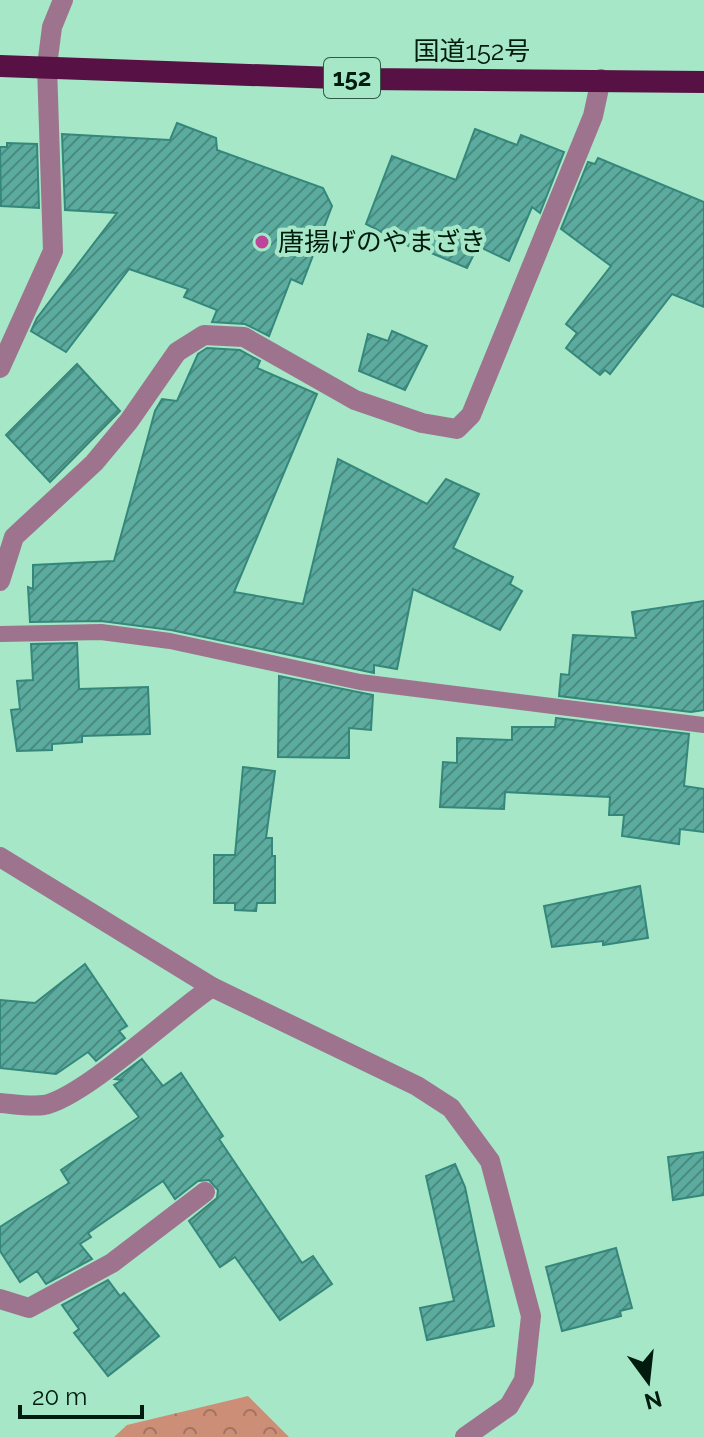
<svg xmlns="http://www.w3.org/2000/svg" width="704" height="1437" font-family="Raleway,'Noto Sans JP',sans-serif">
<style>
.forest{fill:url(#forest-crowns)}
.building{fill:url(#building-hatch);stroke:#36877b;stroke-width:2}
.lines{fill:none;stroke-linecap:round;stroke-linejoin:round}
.service{stroke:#9e738d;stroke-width:16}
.minor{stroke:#9e738d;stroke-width:20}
.trunk{stroke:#581144;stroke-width:22}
.poi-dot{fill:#bd4498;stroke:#a5e7c6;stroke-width:3}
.labels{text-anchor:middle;stroke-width:8;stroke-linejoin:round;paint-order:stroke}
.shield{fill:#a5e7c6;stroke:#325846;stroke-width:2}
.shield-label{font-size:24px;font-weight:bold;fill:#011b0f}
.street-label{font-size:26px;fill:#011b0f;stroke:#a5e7c6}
.poi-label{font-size:26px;fill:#011b0f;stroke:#a5e7c6;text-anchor:start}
</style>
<defs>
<pattern id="forest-crowns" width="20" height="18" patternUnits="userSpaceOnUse" patternTransform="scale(2)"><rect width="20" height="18" fill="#cc8e77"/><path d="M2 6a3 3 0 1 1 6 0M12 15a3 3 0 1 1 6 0" fill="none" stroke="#a37360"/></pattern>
<pattern id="building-hatch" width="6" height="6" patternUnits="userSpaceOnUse" patternTransform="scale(2)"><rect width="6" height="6" fill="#5bac9f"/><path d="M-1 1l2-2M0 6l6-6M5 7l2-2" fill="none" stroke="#498b80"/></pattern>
</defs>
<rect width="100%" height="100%" fill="#a5e7c6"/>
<polygon class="forest" points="248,1396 289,1437 114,1437 127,1425"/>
<g class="building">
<polygon points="177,123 216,138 217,150 323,188 332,206 302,284 291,279 269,336 245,324 212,322 217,310 184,297 188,289 129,269 66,352 31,331 37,318 117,213 65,210 62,134 170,140"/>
<polygon points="475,129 517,145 521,135 564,152 540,213 532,207 509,261 478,246 467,268 424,250 422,253 366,224 392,156 456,180"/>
<polygon points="7,143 37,144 39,208 1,206 0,147 7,147"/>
<polygon points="598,158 704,202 704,307 672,294 610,374 605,370 600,375 566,348 577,333 566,324 611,266 561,229 588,162 595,164"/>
<polygon points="392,331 427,346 405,390 359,371 368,334 388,341"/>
<polygon points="207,348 240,350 260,361 257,368 317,394 234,592 303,604 338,459 427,504 446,479 479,494 453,548 513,577 510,584 522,591 500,630 413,589 397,669 374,665 374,673 171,630 101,621 30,622 28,587 33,589 33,565 114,561 155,411 162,399 177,401 198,354"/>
<polygon points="77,364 120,411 50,482 6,435"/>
<polygon points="704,601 704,710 691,712 559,696 561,674 569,675 573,635 636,638 632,612"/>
<polygon points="77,643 79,689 148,687 150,734 82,736 82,742 52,744 52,750 17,751 11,710 20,709 17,681 33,680 31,644"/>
<polygon points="279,676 373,695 371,730 349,728 349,758 278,757"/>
<polygon points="556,718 689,734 684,786 704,789 704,832 680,829 679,844 622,836 624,815 609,815 610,797 505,792 504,809 440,807 443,762 457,763 457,738 512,740 512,727 555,727"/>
<polygon points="243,767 275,771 266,838 272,838 272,856 275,856 275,903 257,903 256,911 235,910 235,903 214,903 214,855 235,855"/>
<polygon points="640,886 648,938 603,945 603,941 552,947 544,906"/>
<polygon points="85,964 127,1026 119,1031 125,1038 96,1061 88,1052 56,1074 0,1068 0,1000 35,1003"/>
<polygon points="142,1059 163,1086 181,1073 223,1136 219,1139 302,1263 313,1256 332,1284 280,1320 235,1257 220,1267 189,1221 217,1198 218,1190 209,1180 198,1181 175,1199 163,1181 88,1233 91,1237 80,1244 92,1259 46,1284 37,1271 20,1282 0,1251 0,1227 69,1183 61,1170 139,1117 114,1085 122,1080 115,1079"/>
<polygon points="704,1152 704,1195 673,1200 668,1157"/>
<polygon points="455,1164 465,1187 494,1326 427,1340 420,1308 454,1301 426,1176"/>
<polygon points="616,1248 632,1308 620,1311 621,1316 562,1331 546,1267"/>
<polygon points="108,1280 120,1296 124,1293 159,1336 108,1376 74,1333 79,1329 62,1305"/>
</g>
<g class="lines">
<polyline class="service" points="0,634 101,632 170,641 360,682 704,725"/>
<g class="minor">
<polyline points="0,368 53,251 47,66 52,27 63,0"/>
<polyline points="0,581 14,537 94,463 129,421 177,352 204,335 244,337 355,400 422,423 457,429 471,415 593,116 601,79"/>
<polyline points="0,857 212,987 417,1086 451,1108 490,1161 531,1316 524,1380 509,1406 465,1437"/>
<path d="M 0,1103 C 13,1104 31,1107 44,1105 C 84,1097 172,1014 212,987"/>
<polyline points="0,1299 29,1308 112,1263 205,1192"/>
</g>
<polyline class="trunk" points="0,66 363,79 704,82"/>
</g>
<circle class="poi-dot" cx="262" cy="242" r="8"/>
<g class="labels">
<rect class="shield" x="324" y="58" width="56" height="40" rx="6"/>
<g class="shield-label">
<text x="352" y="86">152</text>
</g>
<g class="street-label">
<text x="472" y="60">国道152号</text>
</g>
<g class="poi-label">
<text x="278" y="251">唐揚げのやまざき</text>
</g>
</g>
<g transform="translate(648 1381) rotate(165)" stroke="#a5e7c6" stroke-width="6" paint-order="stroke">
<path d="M0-6L14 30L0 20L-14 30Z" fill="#011b0f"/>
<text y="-12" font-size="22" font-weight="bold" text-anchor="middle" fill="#011b0f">N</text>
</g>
<path d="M20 1405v12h122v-12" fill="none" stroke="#011b0f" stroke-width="4"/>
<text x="32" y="1405" font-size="24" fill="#011b0f" stroke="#a5e7c6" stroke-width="6" paint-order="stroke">20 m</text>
</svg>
